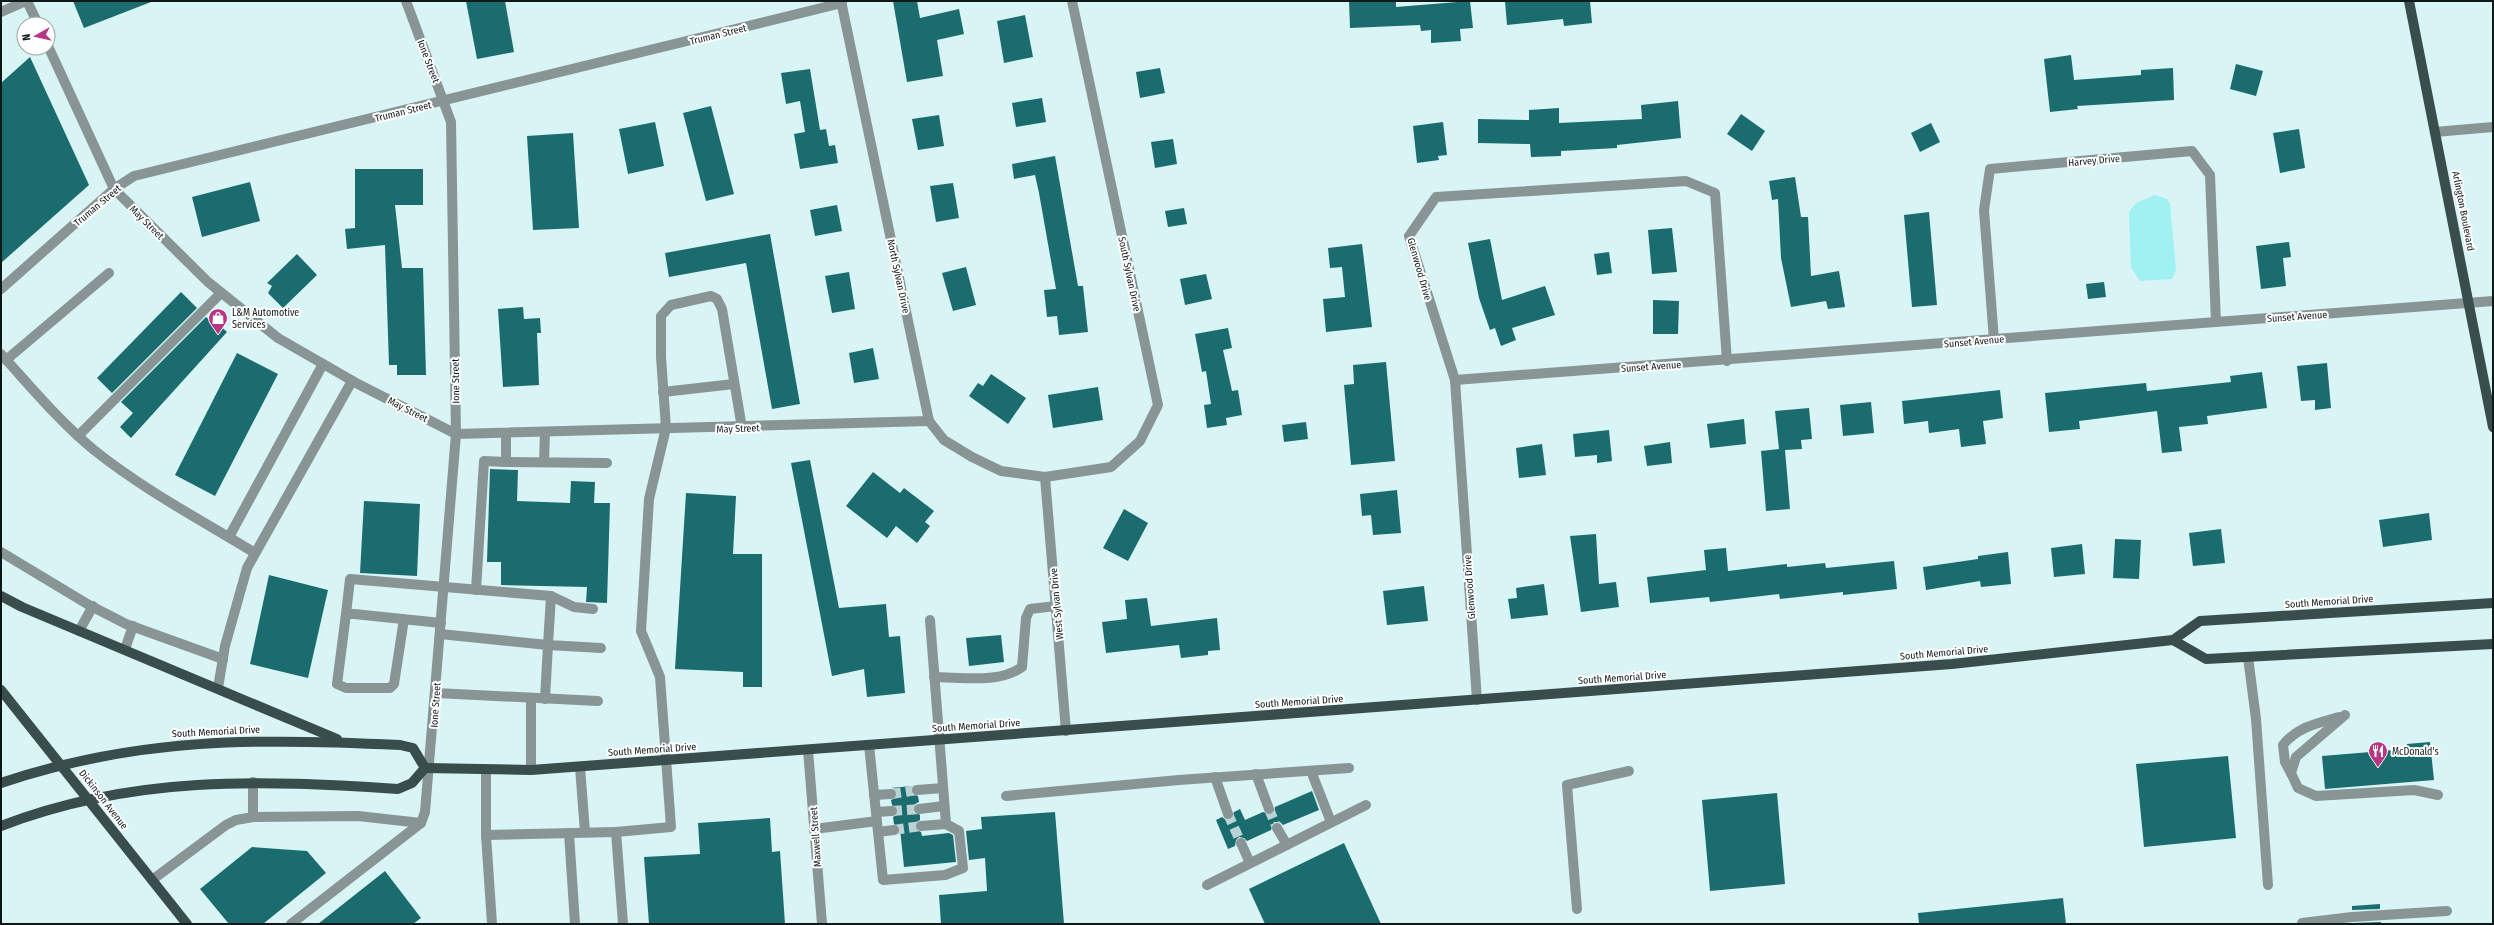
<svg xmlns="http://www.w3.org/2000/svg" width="2494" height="925" font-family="'Fira Sans Condensed',sans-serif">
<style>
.green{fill:#9ff1f2}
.building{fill:#1b6c6e}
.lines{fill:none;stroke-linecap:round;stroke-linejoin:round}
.minor-tunnel{stroke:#bad3d4;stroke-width:10;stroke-dasharray:10 5;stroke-linecap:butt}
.minor{stroke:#899595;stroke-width:10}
.major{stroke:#394d4d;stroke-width:10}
.labels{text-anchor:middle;stroke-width:4;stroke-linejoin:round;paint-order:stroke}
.street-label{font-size:10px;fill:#0f191a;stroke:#fff}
.poi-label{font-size:10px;fill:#0f191a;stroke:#fff;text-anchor:start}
</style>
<rect width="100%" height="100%" fill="#d8f4f5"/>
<polygon class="green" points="2155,195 2167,199 2170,204 2176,270 2172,279 2140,281 2131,268 2129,212 2136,203"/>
<g class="building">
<polygon points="73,1 151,1 151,2 84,28"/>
<polygon points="466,1 505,1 514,52 477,59"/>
<polygon points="893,1 917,1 920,18 959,9 964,34 937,40 943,76 907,82"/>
<polygon points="1349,1 1396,1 1396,7 1470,1 1473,28 1460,29 1461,41 1431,43 1431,30 1421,31 1420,25 1350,28"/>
<polygon points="1505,1 1590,1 1592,23 1564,26 1563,19 1507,25"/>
<polygon points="1025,15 1033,57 1004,63 997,21"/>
<polygon points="2071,55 2074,80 2141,75 2141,70 2173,68 2174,100 2077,106 2078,109 2050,112 2044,59"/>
<polygon points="30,57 89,185 1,263 1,83"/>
<polygon points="2236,64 2263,71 2256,96 2230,89"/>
<polygon points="1160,68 1165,93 1140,98 1136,72"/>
<polygon points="810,69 820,130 826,129 829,146 835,145 838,163 800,169 794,134 805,132 800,101 786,104 781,73"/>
<polygon points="1042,98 1046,122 1016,127 1012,103"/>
<polygon points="1678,101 1681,138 1617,145 1617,148 1561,151 1561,156 1531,157 1530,144 1478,143 1478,119 1529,120 1529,110 1559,108 1559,123 1642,119 1641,105"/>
<polygon points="711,106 734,194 706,201 683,113"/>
<polygon points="1741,114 1765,131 1752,151 1727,134"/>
<polygon points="939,115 944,146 918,150 912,119"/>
<polygon points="655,122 664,166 628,174 619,129"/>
<polygon points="1443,122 1447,155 1438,156 1439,160 1417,163 1413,126"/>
<polygon points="1931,123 1940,142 1920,152 1911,133"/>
<polygon points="2299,129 2305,168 2280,173 2273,133"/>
<polygon points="573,133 579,228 533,230 527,136"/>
<polygon points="1173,139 1177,164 1155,168 1151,142"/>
<polygon points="1055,156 1078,286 1083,286 1088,332 1059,335 1057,316 1047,317 1044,290 1056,289 1039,193 1035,175 1014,179 1012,164"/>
<polygon points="355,169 423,169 423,205 395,205 402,268 423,268 426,375 397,375 397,365 389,365 385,245 347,249 345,229 355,228"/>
<polygon points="1795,177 1801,217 1808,217 1811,276 1839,271 1845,307 1828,309 1826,301 1791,307 1781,258 1778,199 1772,200 1769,181"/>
<polygon points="250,182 260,221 202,237 192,197"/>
<polygon points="953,183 959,218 936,222 930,186"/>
<polygon points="837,205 842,231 815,236 810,210"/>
<polygon points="1184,208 1187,224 1168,227 1165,211"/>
<polygon points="1929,212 1937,305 1912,307 1904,215"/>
<polygon points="1672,228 1677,272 1652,274 1648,230"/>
<polygon points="770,234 800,404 772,409 746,263 669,277 665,253"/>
<polygon points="1490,239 1502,300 1545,286 1555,315 1512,328 1516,340 1501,346 1495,328 1490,330 1479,298 1468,243"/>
<polygon points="2289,242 2291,257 2283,258 2286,286 2261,289 2256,246"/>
<polygon points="1362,244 1372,327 1326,332 1323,299 1345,297 1342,267 1330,268 1328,248"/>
<polygon points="1609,252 1612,273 1597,275 1594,254"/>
<polygon points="297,254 317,275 283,308 268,293 272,286 267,283"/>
<polygon points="966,267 976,305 953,311 942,273"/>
<polygon points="849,272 855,309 832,313 825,276"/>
<polygon points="1206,274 1212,299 1185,305 1180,279"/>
<polygon points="2104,282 2106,297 2088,299 2086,284"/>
<polygon points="181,292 197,308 112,393 97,378"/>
<polygon points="1653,300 1679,301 1678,334 1653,334"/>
<polygon points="523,307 524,319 540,318 541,333 537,333 539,385 503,387 498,309"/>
<polygon points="206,317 214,324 216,322 227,332 131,438 120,427 133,413 121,402"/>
<polygon points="1228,328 1232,348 1223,350 1232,391 1238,390 1242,415 1226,418 1227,425 1207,428 1204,405 1211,404 1206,371 1202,372 1195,334"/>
<polygon points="873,348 879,379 854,383 849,353"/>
<polygon points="237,353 278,374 215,496 175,475"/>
<polygon points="1386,362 1395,461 1351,465 1344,385 1354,384 1353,365"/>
<polygon points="2327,363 2331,408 2315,410 2315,400 2301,401 2297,366"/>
<polygon points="2262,372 2267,408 2207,416 2208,424 2179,427 2182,451 2162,453 2157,411 2079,421 2080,429 2049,432 2045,393 2146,383 2147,391 2231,382 2230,376"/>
<polygon points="991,374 1026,398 1008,424 969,396 978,383 983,386"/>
<polygon points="1098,387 1103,420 1053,428 1048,395"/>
<polygon points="2000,390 2003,418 1983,421 1986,444 1961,447 1959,429 1929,433 1928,421 1904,424 1902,401"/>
<polygon points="1871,402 1874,433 1843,436 1840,405"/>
<polygon points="1809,408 1812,439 1801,440 1802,449 1785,450 1790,509 1766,511 1761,451 1779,449 1775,411"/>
<polygon points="1744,419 1746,444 1710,448 1707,424"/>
<polygon points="1306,422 1308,439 1284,442 1282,425"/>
<polygon points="1609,430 1612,461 1597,463 1597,455 1575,457 1573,434"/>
<polygon points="1670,442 1672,463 1647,466 1644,446"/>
<polygon points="1542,444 1546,475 1519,478 1516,448"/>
<polygon points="810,460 839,608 886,604 889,637 900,636 905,693 867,697 864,669 832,676 791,463"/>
<polygon points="490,469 518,470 517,501 570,503 571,481 595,482 594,503 610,503 607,603 586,602 587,587 501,585 501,562 487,562"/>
<polygon points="873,472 900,493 904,488 934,511 925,522 930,526 917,543 896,526 887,538 846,506"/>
<polygon points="1397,490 1401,533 1373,535 1371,515 1362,516 1360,494"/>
<polygon points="686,493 736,496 733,554 762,554 762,687 743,687 743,672 675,669"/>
<polygon points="364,501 420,504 417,576 360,573"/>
<polygon points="1124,509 1148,523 1128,561 1103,548"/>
<polygon points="2429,513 2432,540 2383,547 2379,520"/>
<polygon points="2221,529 2225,563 2193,566 2189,533"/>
<polygon points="1596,534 1599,584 1616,582 1619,607 1581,612 1570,536"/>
<polygon points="2115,539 2141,540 2139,579 2113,578"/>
<polygon points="2082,544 2085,574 2054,577 2051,548"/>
<polygon points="1726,548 1728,571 1787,564 1787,567 1825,563 1826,568 1894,561 1897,589 1843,595 1843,592 1780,599 1779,594 1710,602 1709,597 1650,603 1647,577 1706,570 1704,550"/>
<polygon points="2008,552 2011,584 1981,587 1980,581 1926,590 1923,567 1978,559 1978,556"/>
<polygon points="269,575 328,590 308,678 250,664"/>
<polygon points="1544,584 1548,615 1511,619 1508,599 1517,598 1516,588"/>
<polygon points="1424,586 1428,621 1387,625 1383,591"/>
<polygon points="1147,598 1151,626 1217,618 1220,650 1208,651 1208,655 1181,658 1179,645 1106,653 1102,622 1127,619 1125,600"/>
<polygon points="1001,635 1004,662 969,666 966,638"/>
<polygon points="2430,742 2434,780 2325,789 2322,756 2407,749 2407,744"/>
<polygon points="2228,756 2236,838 2144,847 2136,764"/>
<polygon points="913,786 911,793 918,796 919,802 915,804 913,810 920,815 920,820 915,823 915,829 921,832 922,836 949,833 953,835 956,862 904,867 900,829 894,824 893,817 898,814 898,810 892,805 891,800 897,797 897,793 894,788 890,788"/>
<polygon points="1312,791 1319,810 1283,825 1280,822 1274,822 1271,830 1247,841 1244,838 1239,837 1236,840 1235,846 1228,849 1216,820 1222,817 1226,820 1230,820 1234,812 1240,809 1245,820 1263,812 1271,815 1274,813 1275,807"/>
<polygon points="1777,793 1785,884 1710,891 1702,800"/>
<polygon points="1055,812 1064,924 941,924 939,895 987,891 985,858 969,860 966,831 982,829 981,817"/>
<polygon points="770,818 772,852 780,851 785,924 649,924 644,857 700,854 698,823"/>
<polygon points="1344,843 1381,924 1265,924 1249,889"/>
<polygon points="252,847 307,851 326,873 263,924 229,924 200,889"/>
<polygon points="385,871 421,918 413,924 318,924"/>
<polygon points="2063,898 2066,924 1919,924 1918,913"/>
<polygon points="2380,904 2380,909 2352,910 2352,906"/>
<polygon points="2381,922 2381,924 2353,923"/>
</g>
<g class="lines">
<g class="minor-tunnel">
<polyline points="891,794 917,790"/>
<polyline points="1269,809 1277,828"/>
<polyline points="892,811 919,809"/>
<polyline points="1228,814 1241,843"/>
<polyline points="894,830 921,826"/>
</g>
<g class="minor">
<polyline points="27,1 38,24"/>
<polyline points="841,1 929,421 944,440 972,457 1001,471 1045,477 1111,467 1140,441 1158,405 1072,1"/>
<polyline points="1,12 26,1"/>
<polyline points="48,46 114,189 208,282 278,338 358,384 456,434 929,421"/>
<polyline points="2435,132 2493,127"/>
<polyline points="1,289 114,189 134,176 842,3"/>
<polyline points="1994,340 1984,210 1990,169 2192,151 2210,175 2216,322"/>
<path d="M 1,354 C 31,387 60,422 94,450 C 144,490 201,520 255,553"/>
<polyline points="6,360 109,273"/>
<polyline points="1455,380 2493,301"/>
<polyline points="663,392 734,384"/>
<polyline points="78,436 221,293"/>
<polyline points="506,462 607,463"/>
<polyline points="544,462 545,432"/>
<polyline points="1045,477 1066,731"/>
<polyline points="229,537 323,364"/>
<polyline points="1,552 89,605 126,624 223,659"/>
<polyline points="476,590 484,461 506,462 506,433"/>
<polyline points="551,596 548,645 601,648"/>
<polyline points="346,614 350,579 551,596 574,607 593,609"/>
<polyline points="404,619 394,684 390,688 346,688 337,684 346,614 354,614 441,623"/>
<polyline points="79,631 93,606"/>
<polyline points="440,634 548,645 545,699"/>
<polyline points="125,649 133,626"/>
<polyline points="2248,657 2256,719 2268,885"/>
<path d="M 934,677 C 961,677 999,684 1022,667 L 1026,618 L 1030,609 L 1056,606"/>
<polyline points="218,688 225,646 247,568 352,381"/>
<polyline points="436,693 598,701"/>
<polyline points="1477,700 1455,380 1409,236 1436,197 1686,181 1715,193 1727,361"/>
<polyline points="2345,715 2296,757 2291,773 2298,788 2316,796 2414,790 2438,795"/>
<polyline points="869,745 878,832 894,830"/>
<polyline points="808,750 822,924"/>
<polyline points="580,767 585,832"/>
<polyline points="531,770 531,698"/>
<polyline points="486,771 486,835 616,832"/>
<polyline points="1311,771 1331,822"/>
<path d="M 2291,773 L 2285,762 L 2283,745 C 2297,727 2318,723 2339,717"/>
<polyline points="1256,774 1269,809"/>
<polyline points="1215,777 1228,814"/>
<polyline points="917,790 943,788"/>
<polyline points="874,795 891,794"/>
<polyline points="1006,796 1179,780 1349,768"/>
<polyline points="919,809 944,806"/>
<polyline points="876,812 892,811"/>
<polyline points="253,817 358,816 421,823"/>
<polyline points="921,826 946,824 930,620"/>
<polyline points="1277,828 1287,845"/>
<polyline points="814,829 877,821"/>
<polyline points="878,832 883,880 945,875 963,868 959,831 946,824"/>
<polyline points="569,833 575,924"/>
<polyline points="486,835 492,924"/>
<polyline points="1241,843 1250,863"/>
<polyline points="152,880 226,825 236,820 253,817 253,782"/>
<polyline points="1207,885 1366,805"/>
<polyline points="1577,909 1567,785 1629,771"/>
<polyline points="2302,923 2352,917 2447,911"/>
<polyline points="291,924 421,823 425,812 456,434 451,122 406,1"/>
<polyline points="623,924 616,832 671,827 660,677 641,631 649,499 666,428 661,357 661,316 671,305 711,296 717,299 722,309 742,428"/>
</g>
<g class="major">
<polyline points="2409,1 2493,427"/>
<polyline points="1,596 22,607 337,739"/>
<polyline points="2173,640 2206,659 2493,644"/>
<polyline points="1,690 187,924"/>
<polyline points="425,768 531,770 1952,664 2173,640 2200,621 2493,603"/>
<path d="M 1,783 C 137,737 260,738 400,745 L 413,748 L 425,768"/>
<path d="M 1,826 C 133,775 260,780 398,789 L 412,783 L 425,768"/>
</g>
</g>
<defs>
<g id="shop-pin" transform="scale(1)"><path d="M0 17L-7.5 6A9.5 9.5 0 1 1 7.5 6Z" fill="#b63683" stroke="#fff"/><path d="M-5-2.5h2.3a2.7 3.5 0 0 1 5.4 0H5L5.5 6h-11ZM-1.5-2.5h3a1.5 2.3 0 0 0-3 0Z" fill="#fff"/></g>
<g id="restaurant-pin" transform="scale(1)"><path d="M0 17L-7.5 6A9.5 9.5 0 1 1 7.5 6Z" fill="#b63683" stroke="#fff"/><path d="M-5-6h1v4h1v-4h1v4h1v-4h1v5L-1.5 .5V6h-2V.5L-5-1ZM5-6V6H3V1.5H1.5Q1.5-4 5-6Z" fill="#fff"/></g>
</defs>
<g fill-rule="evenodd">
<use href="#shop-pin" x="218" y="318"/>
<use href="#restaurant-pin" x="2378" y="751"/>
</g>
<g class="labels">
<g class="street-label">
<text transform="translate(718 34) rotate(-14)" y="4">Truman Street</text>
<text transform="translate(429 61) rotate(69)" y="4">Ione Street</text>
<text transform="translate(403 111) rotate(-14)" y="4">Truman Street</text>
<text transform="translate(2094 160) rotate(-5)" y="4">Harvey Drive</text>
<text transform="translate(97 205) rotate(-40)" y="4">Truman Street</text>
<text transform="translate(2464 211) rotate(79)" y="4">Arlington Boulevard</text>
<text transform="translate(147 222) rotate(45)" y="4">May Street</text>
<text transform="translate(1420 269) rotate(74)" y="4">Glenwood Drive</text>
<text transform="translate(1130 274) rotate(78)" y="4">South Sylvan Drive</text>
<text transform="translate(899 276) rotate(78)" y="4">North Sylvan Drive</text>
<text transform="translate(2297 316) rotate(-4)" y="4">Sunset Avenue</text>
<text transform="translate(1974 341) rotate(-5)" y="4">Sunset Avenue</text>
<text transform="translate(1651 366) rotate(-4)" y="4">Sunset Avenue</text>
<text transform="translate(455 381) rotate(-91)" y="4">Ione Street</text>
<text transform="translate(408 409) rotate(27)" y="4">May Street</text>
<text transform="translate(738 428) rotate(-2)" y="4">May Street</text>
<text transform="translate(1469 587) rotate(-94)" y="4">Glenwood Drive</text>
<text transform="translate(2329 601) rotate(-4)" y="4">South Memorial Drive</text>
<text transform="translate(1056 604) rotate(-95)" y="4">West Sylvan Drive</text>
<text transform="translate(1944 652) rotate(-5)" y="4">South Memorial Drive</text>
<text transform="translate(1622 677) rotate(-4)" y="4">South Memorial Drive</text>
<text transform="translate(1299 701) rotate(-4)" y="4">South Memorial Drive</text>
<text transform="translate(435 705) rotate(-86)" y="4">Ione Street</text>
<text transform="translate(976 725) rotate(-4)" y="4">South Memorial Drive</text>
<text transform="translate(216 731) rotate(-3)" y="4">South Memorial Drive</text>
<text transform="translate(652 749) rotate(-4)" y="4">South Memorial Drive</text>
<text transform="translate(104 799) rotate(52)" y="4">Dickinson Avenue</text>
<text transform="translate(815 837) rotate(-94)" y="4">Maxwell Street</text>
</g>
<g class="poi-label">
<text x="232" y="316">L&amp;M Automotive<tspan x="232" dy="12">Services</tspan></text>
<text x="2392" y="755">McDonald's</text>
</g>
</g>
<rect width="2494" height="925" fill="none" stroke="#0f191a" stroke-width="4"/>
<g transform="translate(36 36) rotate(262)"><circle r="19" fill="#ffffff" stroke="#9fa3a3"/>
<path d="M0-3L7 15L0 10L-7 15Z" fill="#b63683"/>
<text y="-6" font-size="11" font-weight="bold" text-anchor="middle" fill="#0f191a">N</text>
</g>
</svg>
